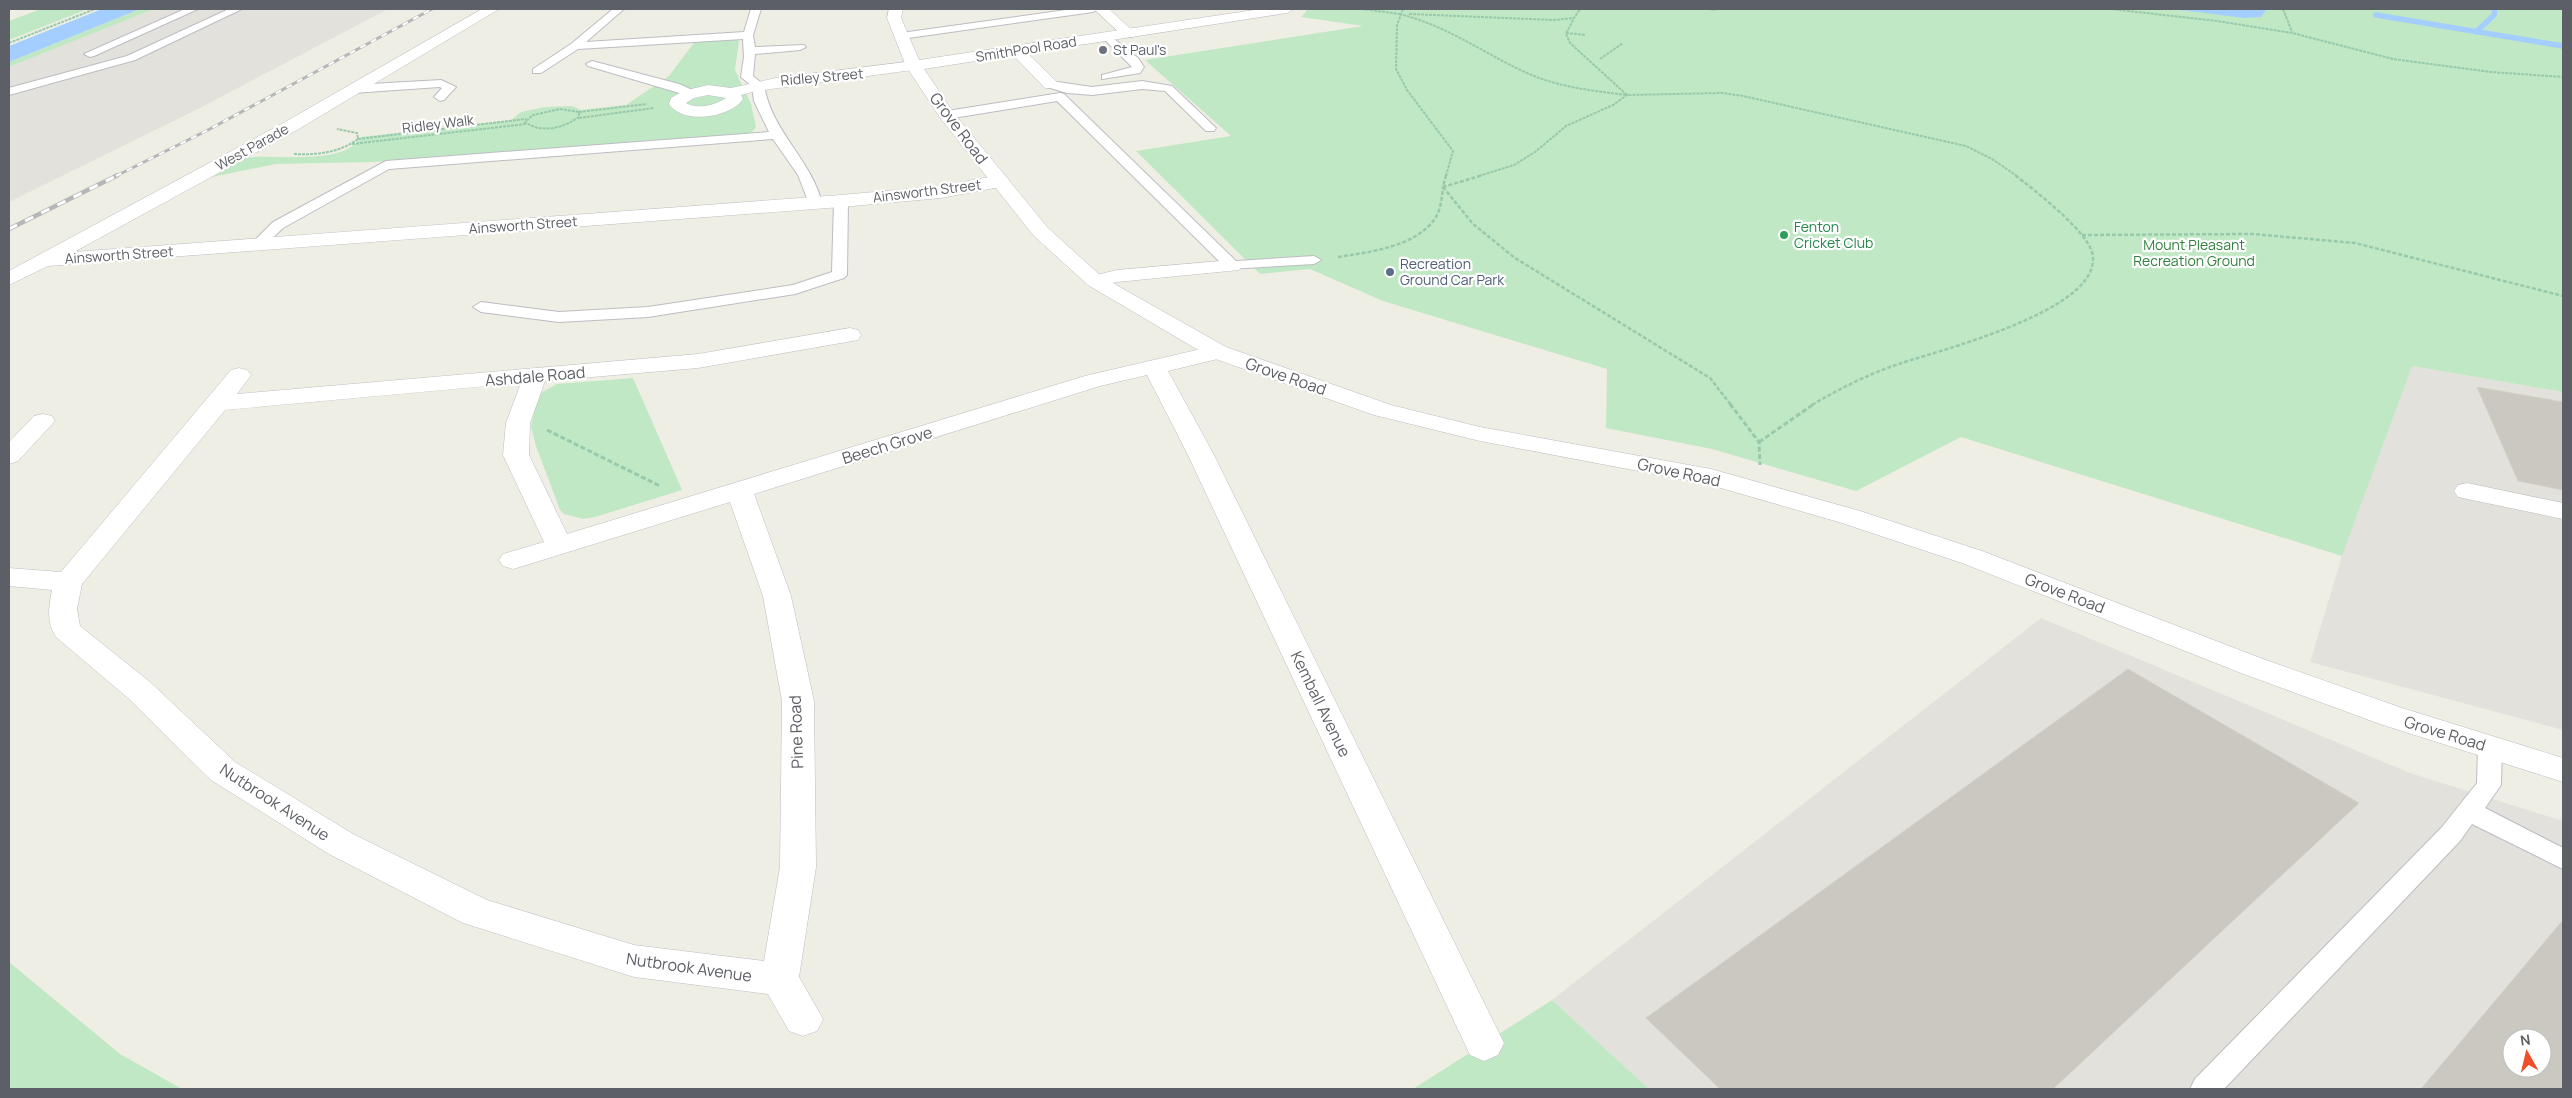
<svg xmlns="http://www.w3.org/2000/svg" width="2572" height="1098" font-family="Manrope,sans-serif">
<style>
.industrial{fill:#e3e1dc;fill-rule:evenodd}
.green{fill:#c0e8c4}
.water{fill:#a4ceff}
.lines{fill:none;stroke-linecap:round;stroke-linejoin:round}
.stream{stroke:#a4ceff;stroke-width:5.5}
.building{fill:#cac8c1;stroke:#d4d1c2;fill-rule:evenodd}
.lane-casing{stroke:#bcbdc3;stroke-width:2}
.street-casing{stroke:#bcbdc3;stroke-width:1}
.secondary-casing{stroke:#babcc3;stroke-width:1}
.path-far2{stroke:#98c9ac;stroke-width:2;stroke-dasharray:3 1;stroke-linecap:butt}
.path-far1{stroke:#98c9ac;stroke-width:2.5;stroke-dasharray:4 2;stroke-linecap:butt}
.path{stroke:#98c9ac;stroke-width:3;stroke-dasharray:5 2.5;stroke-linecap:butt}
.lane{fill:#fff;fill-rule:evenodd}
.street{fill:#fff;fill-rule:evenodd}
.secondary{fill:#fff;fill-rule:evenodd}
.rail-far1-casing{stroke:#b5b6b6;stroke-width:3}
.rail-casing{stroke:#b5b6b6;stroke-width:4.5}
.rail-far1{stroke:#fff;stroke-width:2;stroke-dasharray:6;stroke-linecap:butt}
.rail{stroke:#fff;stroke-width:3;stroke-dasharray:9;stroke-linecap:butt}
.worship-dot{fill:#6b7280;stroke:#fff;stroke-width:2}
.leisure-dot{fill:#2e9e5b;stroke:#fff;stroke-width:2}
.service-dot{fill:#5c6f8a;stroke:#fff;stroke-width:2}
.labels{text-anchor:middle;stroke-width:4.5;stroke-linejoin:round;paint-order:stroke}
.far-street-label{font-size:14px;fill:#5c5f65;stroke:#fff}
.far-worship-label{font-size:14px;fill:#5b616d;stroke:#fff;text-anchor:start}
.far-leisure-label{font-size:14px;fill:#27864d;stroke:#fff;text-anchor:start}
.far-park-label{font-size:14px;fill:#30813c;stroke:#fff}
.far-service-label{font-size:14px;fill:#4e5e75;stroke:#fff;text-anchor:start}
.street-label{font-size:16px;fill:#5c5f65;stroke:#fff}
</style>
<rect width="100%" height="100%" fill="#efeee4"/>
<g class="industrial">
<polygon points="154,9 388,9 200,108 9,202 9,67"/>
<polygon points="2411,366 2563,392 2563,730 2310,662 2342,556"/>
<path d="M 2041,618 L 2410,773 L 2563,821 L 2563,1089 L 1649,1089 L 1552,1000 ZM 2512,1038 L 2542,1038 L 2542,1068 L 2512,1068 Z"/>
</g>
<g class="green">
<polygon points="41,9 88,9 9,40 9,21"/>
<polygon points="140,9 154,9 9,67 9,62"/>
<polygon points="1308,9 2563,9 2563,392 2412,366 2342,556 1961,437 1856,491 1712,449 1606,428 1607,369 1383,301 1310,269 1260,274 1136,151 1231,136 1145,60 1363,26 1301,17"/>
<path d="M 734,38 L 739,41 L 735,70 L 751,104 L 756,127 L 752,132 L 742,135 L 373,162 L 276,164 L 202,179 C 214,173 230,160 243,158 C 272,153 344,167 361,137 L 511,120 L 521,112 L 545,107 L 572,106 L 581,110 L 626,105 L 669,76 L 696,40 Z"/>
<polygon points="633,378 682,490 595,517 583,519 564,514 560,510 536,446 531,427 537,395 557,384"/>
<polygon points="9,962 120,1054 182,1089 9,1089"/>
<polygon points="1552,1000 1649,1089 1413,1089"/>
</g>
<g class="water">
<polygon points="102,9 140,9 9,62 9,46"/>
<polygon points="2173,9 2267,9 2261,17 2244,18"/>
</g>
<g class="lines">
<g class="stream">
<polyline points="2376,15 2563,46"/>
<polyline points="2476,32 2494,15 2495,9"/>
</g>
</g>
<g class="building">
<polygon points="2477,387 2563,402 2563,490 2518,481"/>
<polygon points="2128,669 2359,803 2053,1089 1720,1089 1646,1018"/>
<path d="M 2563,920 L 2563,1089 L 2421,1089 ZM 2512,1038 L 2542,1038 L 2542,1068 L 2512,1068 Z"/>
</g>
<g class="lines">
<g class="lane-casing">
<g id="lane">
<polygon points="185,9 198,9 94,56 90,57 84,54"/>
<polygon points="229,9 242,9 135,60 9,95 9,88 127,56"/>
<path d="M 613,9 L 624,9 L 586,42 L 744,32 L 751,9 L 761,9 L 753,35 L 755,47 L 804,45 L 806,47 L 800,50 L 755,54 L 753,76 L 764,85 C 771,131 811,159 822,203 L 820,206 L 810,206 L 798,175 L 773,139 L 389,169 L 283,228 L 263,247 L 258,248 L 251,244 L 273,222 L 386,161 L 769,132 L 754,101 L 752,86 L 741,77 L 744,57 L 743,39 L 578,49 L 541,73 L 533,73 L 533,69 L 571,44 Z"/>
<polygon points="1073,9 1098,9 1093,12 901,39 896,36 901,33"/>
<polygon points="1108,34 1138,58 1144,67 1140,73 1102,79 1102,75 1132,67 1104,39 1103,37"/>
<polygon points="592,61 679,84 699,93 693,97 588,66 586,64"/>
<polygon points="441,80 456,87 444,100 440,101 434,97 442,88 439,87 353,93 347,89 353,85"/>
<polygon points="1051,81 1092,87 1142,81 1172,86 1216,128 1214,131 1206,131 1165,91 1142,89 1092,95 1067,93 1047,87 1047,83"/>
<polygon points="1060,93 1064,94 1236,261 1314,256 1321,260 1314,264 1227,269 1057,101 947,119 941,115 947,111"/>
<polygon points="841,197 848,201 847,275 844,278 795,294 648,317 559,322 481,312 473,307 481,302 559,312 648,307 793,285 832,272 834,201"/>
<polygon points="2490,738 2498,741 2502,747 2501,785 2485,808 2563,848 2563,869 2472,824 2460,841 2224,1089 2190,1089 2195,1079 2442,827 2477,783 2478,747 2482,741"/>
</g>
</g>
<g class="street-casing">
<g id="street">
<polygon points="482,9 499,9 297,130 74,252 841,195 941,186 1000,175 1007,177 1009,181 1007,185 1000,187 941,198 841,207 48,266 9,285 9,271 285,122"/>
<polygon points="1094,9 1109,9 1136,34 1134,37 1124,37"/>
<polygon points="1017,46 1022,48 1057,82 1059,85 1057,88 1045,88 1012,54 1009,51 1012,48"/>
<path d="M 914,61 L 922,66 L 920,69 L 756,91 L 741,95 L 743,99 C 730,118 683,125 669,104 L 671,98 L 683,91 L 708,85 L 731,88 L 776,78 ZM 708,95 L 726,98 C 715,105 698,110 686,103 L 694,98 Z"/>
<polygon points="1232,260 1239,262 1242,266 1239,270 1117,282 1095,287 1088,285 1085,281 1088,277 1117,270"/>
<path d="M 850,328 L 858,330 L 861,335 L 858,340 L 698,368 L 545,381 L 530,423 L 529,455 L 567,534 L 1085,376 L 1218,345 L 1226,347 L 1229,352 L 1226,357 L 1168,371 L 1213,453 L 1498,1031 L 1504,1043 L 1498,1055 L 1484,1061 L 1470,1055 L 1187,453 L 1147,375 L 1100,386 L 754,494 L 791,596 L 814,701 L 816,867 L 799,977 L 823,1019 L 817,1031 L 803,1036 L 789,1031 L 768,994 L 634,977 L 476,927 L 463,923 L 329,854 L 211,780 L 128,698 L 56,637 C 46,622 49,606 52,590 L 9,586 L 9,568 L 61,572 L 231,370 L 239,368 L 247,370 L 251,375 L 237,394 L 698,354 ZM 521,383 L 506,423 L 503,455 L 544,542 L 503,554 L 499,560 L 503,566 L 513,569 L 523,566 L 730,502 L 763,596 L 782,701 L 780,867 L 764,961 L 634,945 L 487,900 L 353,834 L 235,762 L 150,682 L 80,626 L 77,609 L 82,584 L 225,410 Z"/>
<polygon points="43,414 52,416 55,421 18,461 9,464 9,442 34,416"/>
<polygon points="2467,483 2563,503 2563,519 2458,497 2454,491 2458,485"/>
</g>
</g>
<g class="secondary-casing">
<polygon id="secondary" points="889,9 903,9 901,18 919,60 1261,9 1294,9 1287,13 924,69 953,112 1047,227 1102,277 1226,347 1391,405 1480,427 1711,469 1860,511 1982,551 2263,659 2402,708 2563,758 2563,782 2380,724 2241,673 1962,563 1842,523 1707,484 1480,441 1374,415 1210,357 1088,285 1033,235 941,119 906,66 887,18"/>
</g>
<g class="path-far2">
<polyline points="1362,9 1400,14"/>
<polyline points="1403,9 1397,25 1396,69 1407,90 1453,151 1446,176"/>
<polyline points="1707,9 1716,10"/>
<polyline points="2111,9 2217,21 2292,33 2393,59 2491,72 2563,77"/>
<polyline points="2283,9 2292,32"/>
<path d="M 1399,14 C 1446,25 1483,53 1527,73 C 1558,87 1593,91 1627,95 L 1570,43 L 1566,34 L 1574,18"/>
<polyline points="1409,14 1554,20 1574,18 1580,9"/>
<polyline points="1566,33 1586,35"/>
<polyline points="9,43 95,9"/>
<polyline points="1600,59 1623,43"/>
<path d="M 560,109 L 579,112 L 579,117 C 563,128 542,134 525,122 L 533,115 Z"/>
<polyline points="579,112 647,104"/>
<polyline points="579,118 654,108"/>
<polyline points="358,139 526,119"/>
<polyline points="352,144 526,124"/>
<path d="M 294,154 C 317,155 339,153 358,139 L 357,133 L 337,129"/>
<polyline points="1479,176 1514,165 1535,152 1566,126 1613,105 1627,95 1722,93 1743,96 1966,146 1992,159 2017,176"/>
</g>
<g class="path-far1">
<polyline points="1446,175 1443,187 1483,175"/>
<polyline points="1443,187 1473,224 1515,258 1710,378 1731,405"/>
<polyline points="2082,235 2253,234 2355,243 2563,296"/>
<path d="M 1338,257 C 1369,252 1417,247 1436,217 C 1441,208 1442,197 1443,187"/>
<path d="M 1812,405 C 1837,390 1863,377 1890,367 C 1930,352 2108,311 2092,252 C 2085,229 2034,190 2015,175"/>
</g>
<g class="path">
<polyline points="1730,404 1759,442 1760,465"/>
<polyline points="547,430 660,486"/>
<polyline points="1759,442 1814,404"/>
</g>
<use href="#lane" class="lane"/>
<use href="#street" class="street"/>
<use href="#secondary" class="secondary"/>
<g class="rail-far1-casing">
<polyline id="rail-far1" points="116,176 208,130 432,9"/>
</g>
<g class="rail-casing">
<polyline id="rail" points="9,229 118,175"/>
</g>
<use href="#rail-far1" class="rail-far1"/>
<use href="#rail" class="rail"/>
</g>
<circle class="worship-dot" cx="1103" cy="50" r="5"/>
<circle class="leisure-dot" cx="1784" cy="235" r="5"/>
<circle class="service-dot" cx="1390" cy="272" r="5"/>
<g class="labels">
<g class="far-street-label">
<text transform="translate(1026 49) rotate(-9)" y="5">SmithPool Road</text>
<text transform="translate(822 77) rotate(-5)" y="5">Ridley Street</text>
<text transform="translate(438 124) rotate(-7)" y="5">Ridley Walk</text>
<text transform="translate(252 147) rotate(-29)" y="5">West Parade</text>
<text transform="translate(927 191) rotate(-7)" y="5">Ainsworth Street</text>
<text transform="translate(523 225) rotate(-4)" y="5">Ainsworth Street</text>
<text transform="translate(119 255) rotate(-4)" y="5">Ainsworth Street</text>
</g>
<g class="far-worship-label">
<text x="1113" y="55">St Paul's</text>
</g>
<g class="far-leisure-label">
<text x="1794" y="232">Fenton<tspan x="1794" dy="16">Cricket Club</tspan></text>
</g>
<g class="far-park-label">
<text x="2194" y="250">Mount Pleasant<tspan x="2194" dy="16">Recreation Ground</tspan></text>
</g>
<g class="far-service-label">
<text x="1400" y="269">Recreation<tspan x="1400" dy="16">Ground Car Park</tspan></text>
</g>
<g class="street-label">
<text transform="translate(959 128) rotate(53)" y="6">Grove Road</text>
<text transform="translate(535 376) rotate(-5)" y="6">Ashdale Road</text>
<text transform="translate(1286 376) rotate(19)" y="6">Grove Road</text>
<text transform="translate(887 445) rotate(-17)" y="6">Beech Grove</text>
<text transform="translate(1679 472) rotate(12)" y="6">Grove Road</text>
<text transform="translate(2065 593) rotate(21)" y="6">Grove Road</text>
<text transform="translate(1321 704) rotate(64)" y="6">Kemball Avenue</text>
<text transform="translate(796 732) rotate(-92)" y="6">Pine Road</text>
<text transform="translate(2445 733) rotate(17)" y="6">Grove Road</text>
<text transform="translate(275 802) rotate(33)" y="6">Nutbrook Avenue</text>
<text transform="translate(689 967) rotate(8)" y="6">Nutbrook Avenue</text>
</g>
</g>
<rect width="2572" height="1098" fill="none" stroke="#5c5f65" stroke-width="20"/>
<g transform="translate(2527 1053) rotate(352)"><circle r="24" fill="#ffffff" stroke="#bebfc1"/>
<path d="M0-4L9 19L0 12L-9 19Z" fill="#f04d29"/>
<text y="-8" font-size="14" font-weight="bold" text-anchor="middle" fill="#5c5f65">N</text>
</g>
</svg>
